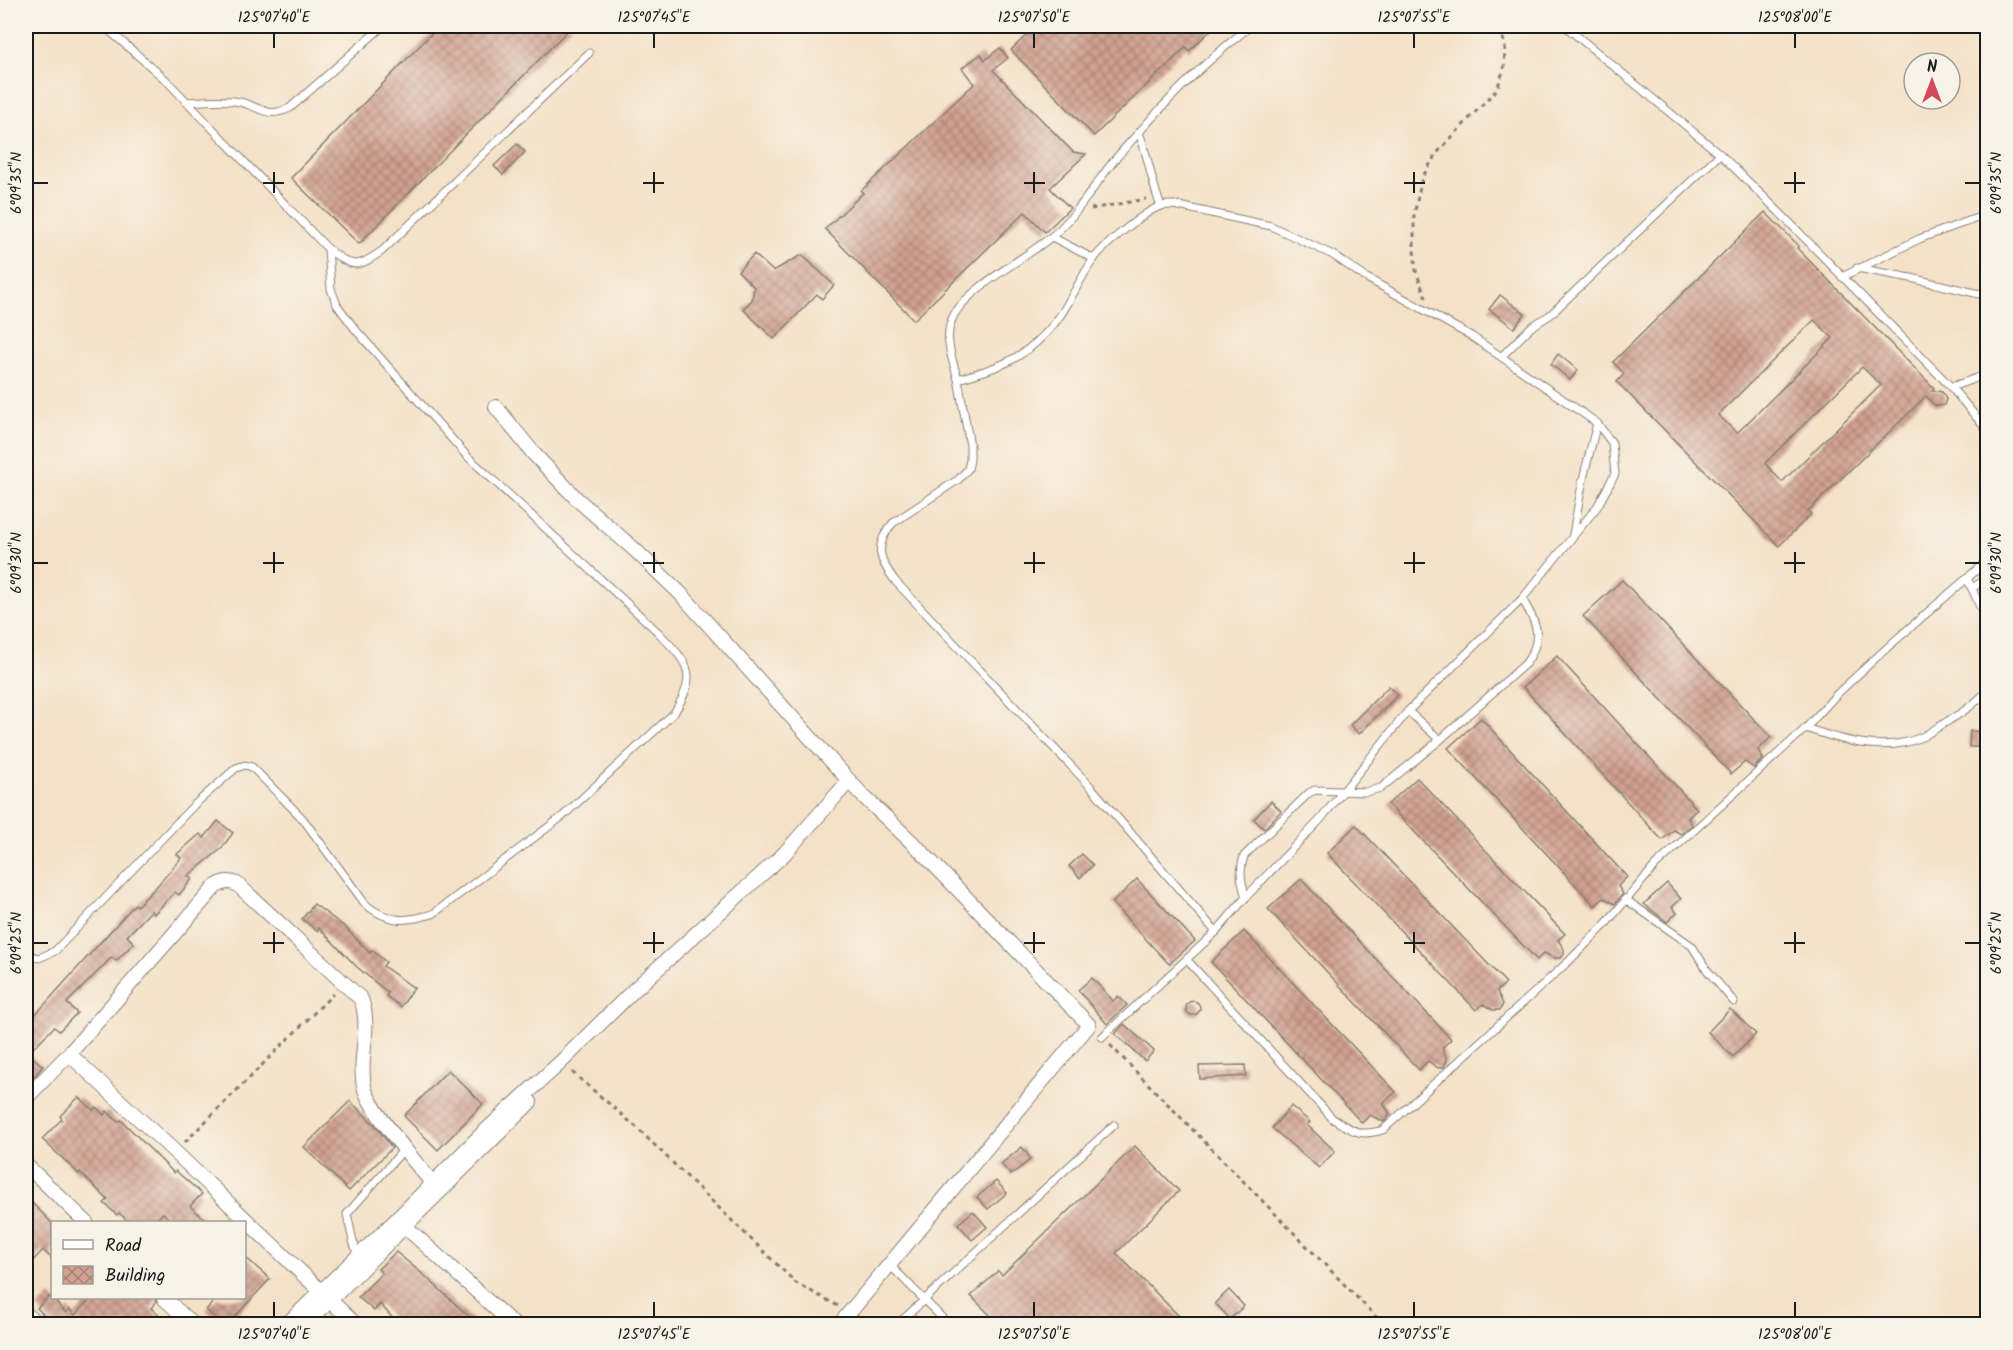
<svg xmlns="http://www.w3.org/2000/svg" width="2013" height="1350" font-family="Kalam,sans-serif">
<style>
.building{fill:url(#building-cross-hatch);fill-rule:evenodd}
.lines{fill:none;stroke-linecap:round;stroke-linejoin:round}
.lane-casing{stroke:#887e72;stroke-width:9}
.street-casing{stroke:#887e72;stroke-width:16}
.path{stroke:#887e72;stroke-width:3;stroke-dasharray:4.5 4.5;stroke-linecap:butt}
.lane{stroke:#fff;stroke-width:7}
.street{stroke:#fff;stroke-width:14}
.ticks{fill:none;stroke:#1c1c1c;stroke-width:2}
.neatline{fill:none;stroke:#1c1c1c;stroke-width:2}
.ticks-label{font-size:15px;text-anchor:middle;fill:#1c1c1c}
</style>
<defs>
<pattern id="building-cross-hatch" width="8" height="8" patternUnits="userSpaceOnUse" patternTransform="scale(1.5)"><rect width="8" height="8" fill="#d1a191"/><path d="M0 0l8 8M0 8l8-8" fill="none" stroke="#a98276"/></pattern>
</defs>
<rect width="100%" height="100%" fill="#f7f3e8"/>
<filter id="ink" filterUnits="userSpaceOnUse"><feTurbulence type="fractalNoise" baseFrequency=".0167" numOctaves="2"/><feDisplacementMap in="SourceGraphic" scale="12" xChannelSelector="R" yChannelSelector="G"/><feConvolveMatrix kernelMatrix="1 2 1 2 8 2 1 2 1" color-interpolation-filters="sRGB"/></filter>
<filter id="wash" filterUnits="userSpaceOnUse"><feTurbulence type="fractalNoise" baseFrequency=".008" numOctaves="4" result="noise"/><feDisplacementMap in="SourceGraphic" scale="24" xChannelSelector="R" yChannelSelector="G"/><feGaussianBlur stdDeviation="1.35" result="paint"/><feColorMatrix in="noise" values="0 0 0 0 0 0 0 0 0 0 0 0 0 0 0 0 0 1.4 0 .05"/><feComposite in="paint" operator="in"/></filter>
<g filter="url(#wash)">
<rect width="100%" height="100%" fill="#f4e1c7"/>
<g id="blocks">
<g class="building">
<polygon points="439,26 572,26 359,244 291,178"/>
<polygon points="1036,26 1215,26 1189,51 1186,47 1094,136 1011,50"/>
<polygon points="1000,48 1008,58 993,70 1073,152 1086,154 1050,188 1070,208 1045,232 1025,212 914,320 825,229 863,193 861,191 974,84 962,68 981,54 985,60"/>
<polygon points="517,144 525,152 503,175 494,166"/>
<path d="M 1765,212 L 1799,246 L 1797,248 L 1934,388 L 1932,390 L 1942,392 L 1946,399 L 1944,405 L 1938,406 L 1934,405 L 1926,396 L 1808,511 L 1811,514 L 1779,546 L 1617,382 L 1624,374 L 1613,362 ZM 1814,320 L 1833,338 L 1737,433 L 1718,415 ZM 1862,367 L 1881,385 L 1782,482 L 1765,463 Z"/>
<polygon points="754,254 773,271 802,255 834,285 822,299 817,294 774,339 743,309 752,300 754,287 738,271"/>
<polygon points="1500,295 1525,314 1514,328 1489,309"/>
<polygon points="1558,354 1578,370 1570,380 1551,364"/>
<polygon points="1622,580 1771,737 1758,750 1763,759 1754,768 1745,762 1731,774 1583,616"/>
<polygon points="1557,656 1697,809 1688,818 1692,825 1681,834 1674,830 1662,840 1523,687"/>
<polygon points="1389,686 1398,695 1359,734 1350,725"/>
<polygon points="1481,718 1627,877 1618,886 1623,894 1615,904 1604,898 1595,906 1448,748"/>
<polygon points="1970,731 1986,732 1985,747 1969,747"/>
<polygon points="1417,778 1565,934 1558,940 1564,949 1564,954 1561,958 1554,958 1544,953 1537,960 1388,804"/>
<polygon points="1271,801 1281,811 1264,829 1254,819"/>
<polygon points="218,821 233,833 221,849 188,876 192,879 179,895 175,892 154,914 151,911 127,936 134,943 116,961 112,957 67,1003 77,1013 59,1031 54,1027 32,1049 26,1043 26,1004 36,1014 135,904 137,906 156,887 181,858 177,854 200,834 204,838"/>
<polygon points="1356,825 1506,983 1497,991 1503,1004 1500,1010 1493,1010 1483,1004 1476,1010 1327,853"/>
<polygon points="1082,854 1093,865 1080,878 1069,866"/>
<polygon points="1137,879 1195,941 1169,964 1112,903"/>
<polygon points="1301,879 1451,1039 1442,1048 1447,1060 1444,1067 1438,1068 1428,1061 1419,1070 1268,909"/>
<polygon points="1667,883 1681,899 1672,907 1677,913 1667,922 1644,904"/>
<polygon points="314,904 345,927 370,953 372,950 386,962 383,966 414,988 401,1007 386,996 388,993 357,967 319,928 317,931 302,919"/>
<polygon points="1244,931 1396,1092 1383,1103 1390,1114 1384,1122 1370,1115 1362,1123 1211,962"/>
<polygon points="1092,978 1113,1001 1118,996 1127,1005 1107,1024 1078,990"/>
<circle cx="1193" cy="1008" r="7"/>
<polygon points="1730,1009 1756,1034 1733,1057 1708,1032"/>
<polygon points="1124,1024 1154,1051 1145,1061 1115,1034"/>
<polygon points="26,1052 43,1066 26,1086"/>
<polygon points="1245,1065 1246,1076 1200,1079 1199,1066"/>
<polygon points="448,1070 483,1104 438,1150 404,1116"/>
<polygon points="79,1097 93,1110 96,1107 104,1115 107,1111 118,1122 121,1120 174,1173 176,1171 202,1194 190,1206 208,1222 173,1222 163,1213 154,1222 129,1222 119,1213 117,1215 104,1203 108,1200 80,1172 79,1174 42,1139 62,1119 60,1116"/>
<polygon points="350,1101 375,1125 392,1148 349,1191 304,1147"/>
<polygon points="1291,1106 1310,1122 1307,1125 1335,1151 1319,1168 1272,1128"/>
<polygon points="1135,1146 1179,1191 1116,1253 1187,1324 999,1324 971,1296 998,1271 1002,1275"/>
<polygon points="1022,1147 1031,1159 1011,1175 1001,1164"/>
<polygon points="996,1181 1007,1193 988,1209 977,1197"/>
<polygon points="26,1197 52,1223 52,1259 43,1250 26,1268"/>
<polygon points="973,1211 987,1227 972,1240 958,1224"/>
<polygon points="396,1252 425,1276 477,1324 398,1324 380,1304 374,1311 358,1297 382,1273 378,1269"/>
<polygon points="244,1256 270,1279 228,1324 222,1324 206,1310 217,1298 244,1298"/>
<polygon points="1229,1290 1244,1306 1230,1319 1215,1303"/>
<polygon points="50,1296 66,1313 69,1309 75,1315 91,1298 155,1298 156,1302 151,1308 168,1324 53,1324 37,1308"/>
</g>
</g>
</g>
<g filter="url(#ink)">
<use href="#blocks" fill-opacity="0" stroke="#887e72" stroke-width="1.5"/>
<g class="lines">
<g class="lane-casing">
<g id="lane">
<path d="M 104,26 L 166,80 L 328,249 C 353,268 356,269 382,251 L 589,53"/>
<polyline points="1565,26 1720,154 1778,211 1951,387 1988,431"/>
<path d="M 186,102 C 204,101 222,99 240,102 C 261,107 267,119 290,108 L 383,26"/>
<path d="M 1139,133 C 1149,157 1151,183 1161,206"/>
<polyline points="1052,237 1094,259"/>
<polyline points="1857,268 1911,278 1988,296"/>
<polyline points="1842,277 1919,239 1988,214"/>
<polyline points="1502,356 1531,327 1550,315 1720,154"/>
<path d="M 958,379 L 970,446 L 970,460 L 968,469 L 959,479 L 893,523 C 873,546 879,560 896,582 L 1091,787 L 1216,932 L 1102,1037"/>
<polyline points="1951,387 1988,374"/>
<polyline points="1573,534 1583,479 1597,423"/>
<polyline points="1967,578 1988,624"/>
<polyline points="1972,588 1988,578"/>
<polyline points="1408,711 1440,740"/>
<path d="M 1806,728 C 1843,741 1887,754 1924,736 C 1932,731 1940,726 1948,721 C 1962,713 1977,702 1988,690"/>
<path d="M 1246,897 C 1241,882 1239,871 1244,856 L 1309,793 L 1315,790 L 1365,792 L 1381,788 L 1440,740 L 1526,663 C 1544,638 1537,623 1522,599"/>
<polyline points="1625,899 1692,946 1707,970 1734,1002"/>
<path d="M 1216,932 L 1246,897 L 1320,820 L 1408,711 L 1522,599 L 1597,507 L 1615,474 L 1612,443 L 1597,423 L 1471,336 L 1365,277 L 1333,255 L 1271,226 L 1174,205 C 1170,205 1164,205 1161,206 C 1145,211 1103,246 1093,260 C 1076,284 1067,312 1046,333 C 1017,363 995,368 958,379 C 952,359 943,337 953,317 C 966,289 1026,258 1051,237 C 1078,215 1095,183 1117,157 C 1141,130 1166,101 1192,77 C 1210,59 1230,43 1250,26"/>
<path d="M 26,954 L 39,958 L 55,951 L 193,806 L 236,768 L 245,765 L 252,767 L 303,819 L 366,905 C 390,923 404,922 433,914 L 563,816 L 674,713 C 700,672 687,663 658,632 L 466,455 L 355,329 L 337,305 L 331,289 L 328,249"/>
<path d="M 1187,960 L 1333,1119 C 1354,1131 1359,1137 1383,1130 L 1569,961 L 1603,927 L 1655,866 L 1806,728 L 1837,694 L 1890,645 L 1988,560"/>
<polyline points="358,1256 353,1241 347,1214 405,1148"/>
<polyline points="889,1264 948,1324"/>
<polyline points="898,1324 1114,1125"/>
</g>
</g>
<g class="street-casing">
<g id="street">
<polyline points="496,407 534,454 578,500 635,550 681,594 861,794 918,848 1089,1025 840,1324"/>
<polyline points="69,1054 175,1152 355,1324"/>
<path d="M 26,1098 L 69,1054 L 215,887 C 223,882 228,880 237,884 L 361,999 C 372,1028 358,1057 364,1086 C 368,1108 417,1164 433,1184"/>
<polyline points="26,1165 86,1222"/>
<polyline points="399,1221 513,1324"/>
<polyline points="164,1298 192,1324"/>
<polyline points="26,1314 37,1324"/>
<polyline points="287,1324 397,1219 482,1134 561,1062 634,990 784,854 849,781"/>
<polyline points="306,1324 530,1102"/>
</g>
</g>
<g class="path">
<polyline points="1091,209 1146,199"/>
<polyline points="1426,298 1416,271 1414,250 1414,215 1422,178 1436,154 1497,89 1504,69 1505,46 1500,26"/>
<polyline points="1110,1045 1383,1324"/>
<polyline points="572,1072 635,1126 796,1283 838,1306"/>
<polyline points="185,1142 333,994"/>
</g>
<use href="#lane" class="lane"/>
<use href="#street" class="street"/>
</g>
</g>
<path class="ticks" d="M 274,33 L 274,48M 654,33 L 654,48M 1034,33 L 1034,48M 1414,33 L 1414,48M 1795,33 L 1795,48M 274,172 L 274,193M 654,172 L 654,193M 1034,172 L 1034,193M 1414,172 L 1414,193M 1795,172 L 1795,193M 33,183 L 48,183M 263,183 L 284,183M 643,183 L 664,183M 1024,183 L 1045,183M 1404,183 L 1425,183M 1784,183 L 1805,183M 1965,183 L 1980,183M 274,552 L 274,573M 654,552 L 654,573M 1034,552 L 1034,573M 1414,552 L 1414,573M 1795,552 L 1795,573M 33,563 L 48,563M 263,563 L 284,563M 643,563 L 664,563M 1024,563 L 1045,563M 1404,563 L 1425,563M 1784,563 L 1805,563M 1965,563 L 1980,563M 274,932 L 274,953M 654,932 L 654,953M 1034,932 L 1034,953M 1414,932 L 1414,953M 1795,932 L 1795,953M 33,943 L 48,943M 263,943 L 284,943M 643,943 L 664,943M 1024,943 L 1045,943M 1404,943 L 1425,943M 1784,943 L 1805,943M 1965,943 L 1980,943M 274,1302 L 274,1317M 654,1302 L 654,1317M 1034,1302 L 1034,1317M 1414,1302 L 1414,1317M 1795,1302 L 1795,1317"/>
<rect width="2013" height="1350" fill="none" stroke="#f7f3e8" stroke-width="66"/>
<rect x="51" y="1221" width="195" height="78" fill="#f7f3e8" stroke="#9f9d96" stroke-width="1.5"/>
<rect x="63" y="1240" width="30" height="9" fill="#ffffff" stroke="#9f9d96" stroke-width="1.5"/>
<text x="105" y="1251" font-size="18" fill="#1c1c1c">Road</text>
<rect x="63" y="1266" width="30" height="18" fill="url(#building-cross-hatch)" stroke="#9f9d96" stroke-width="1.5"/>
<text x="105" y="1281" font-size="18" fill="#1c1c1c">Building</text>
<g transform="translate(1932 81)"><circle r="28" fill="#f7f3e8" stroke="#9f9d96" stroke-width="1.5"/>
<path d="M0-4.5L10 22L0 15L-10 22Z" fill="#d1495b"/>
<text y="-9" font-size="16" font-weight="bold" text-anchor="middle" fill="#1c1c1c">N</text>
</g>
<rect x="33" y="33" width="1947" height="1284" class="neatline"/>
<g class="ticks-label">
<text x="274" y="22">125°07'40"E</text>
<text x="654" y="22">125°07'45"E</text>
<text x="1034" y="22">125°07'50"E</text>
<text x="1414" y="22">125°07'55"E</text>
<text x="1795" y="22">125°08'00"E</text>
<text transform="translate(16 183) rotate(-90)" y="5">6°09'35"N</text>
<text transform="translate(1996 183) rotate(-90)" y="5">6°09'35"N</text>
<text transform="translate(16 563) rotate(-90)" y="5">6°09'30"N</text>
<text transform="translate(1996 563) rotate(-90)" y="5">6°09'30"N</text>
<text transform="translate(16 943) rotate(-90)" y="5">6°09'25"N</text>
<text transform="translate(1996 943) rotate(-90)" y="5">6°09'25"N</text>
<text x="274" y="1339">125°07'40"E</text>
<text x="654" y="1339">125°07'45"E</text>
<text x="1034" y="1339">125°07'50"E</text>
<text x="1414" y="1339">125°07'55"E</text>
<text x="1795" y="1339">125°08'00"E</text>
</g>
</svg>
